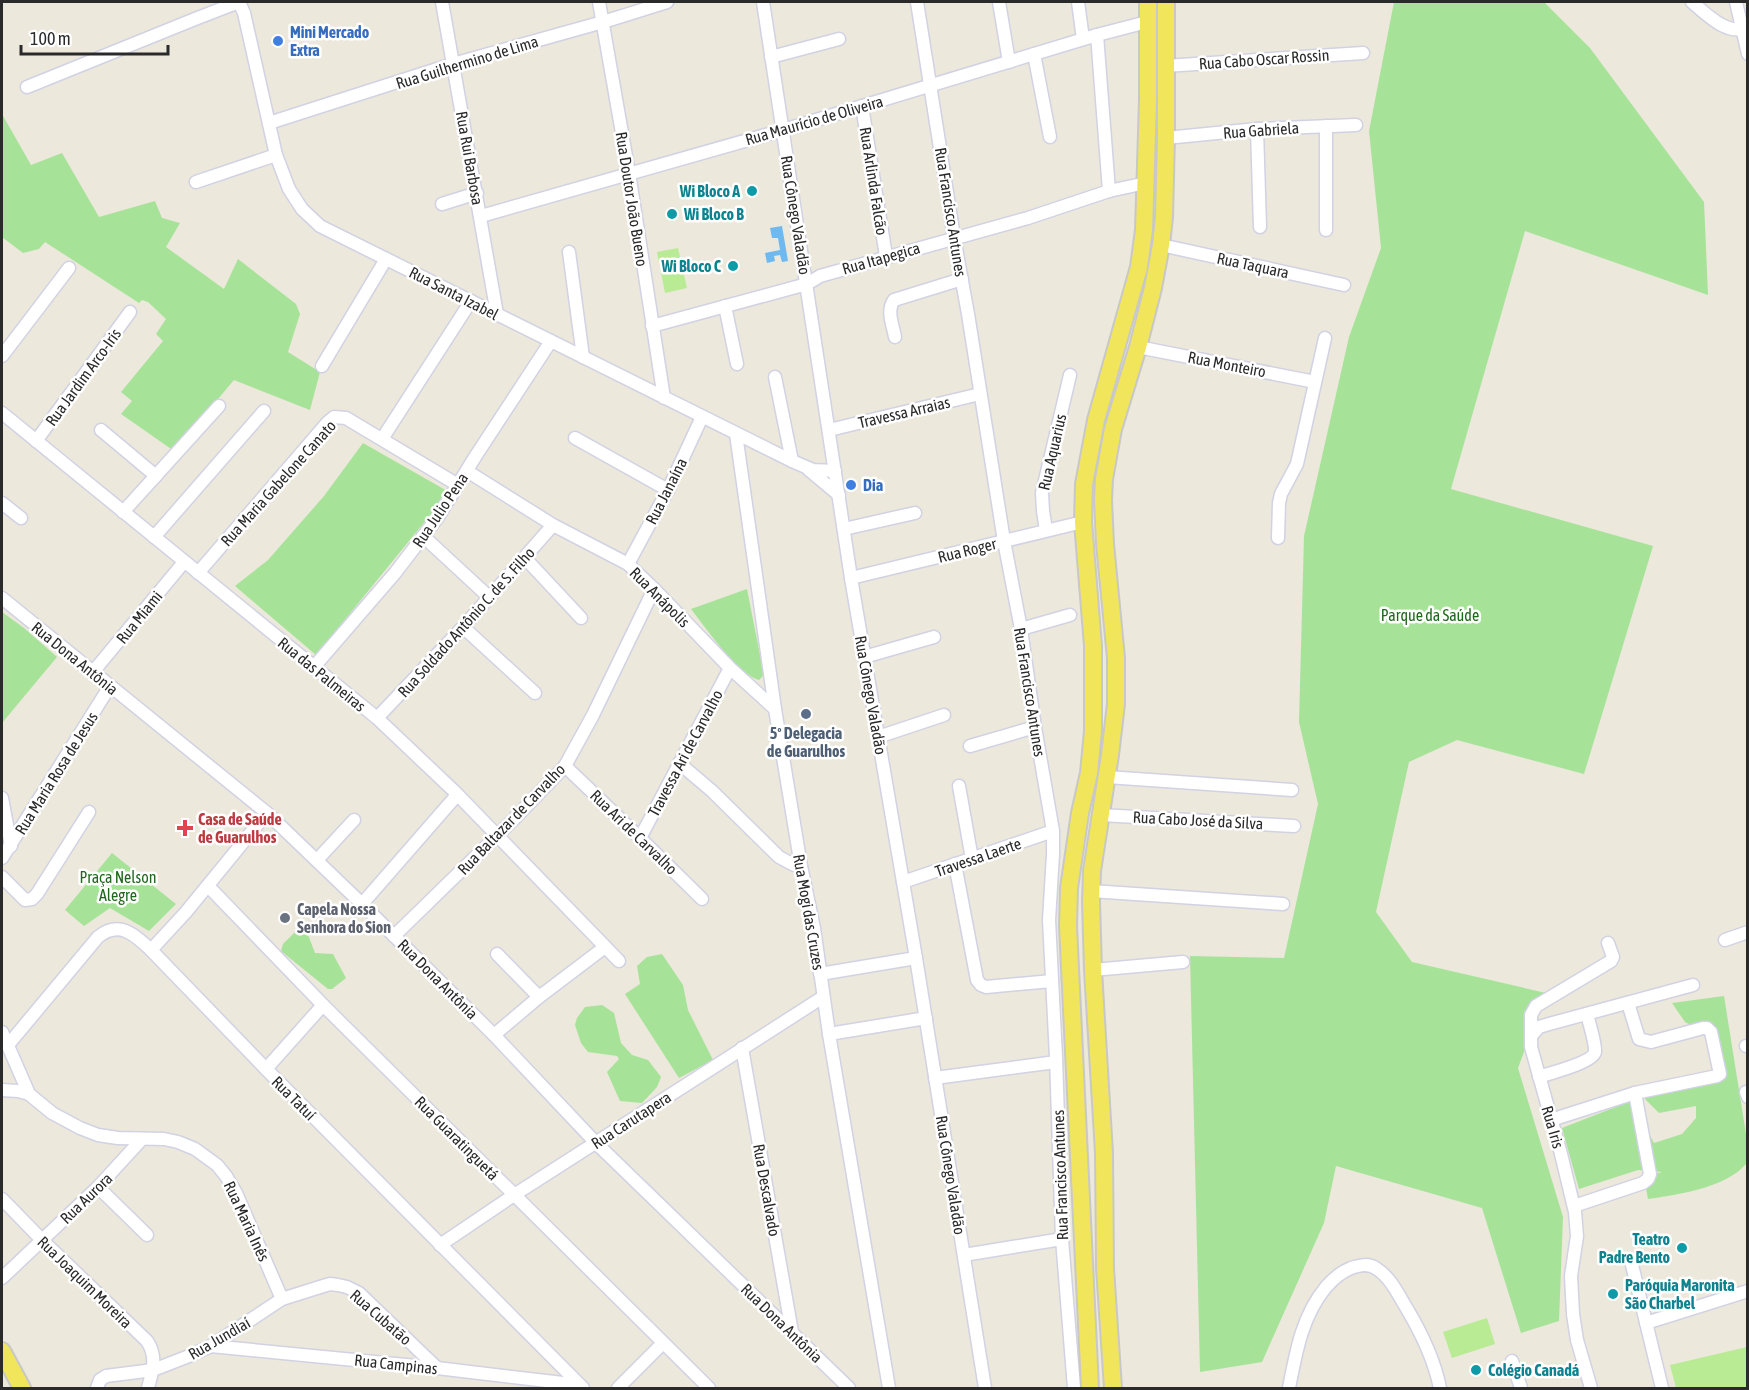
<svg xmlns="http://www.w3.org/2000/svg" width="1749" height="1390" font-family="'Asap Condensed',sans-serif">
<style>
.green{fill:#a6e398}
.pitch{fill:#b9eb94}
.water{fill:#6eb9ef}
.lines{fill:none;stroke-linecap:round;stroke-linejoin:round}
.minor-casing{stroke:#d1d2e3;stroke-width:15}
.major-casing{stroke:#c8c8c8;stroke-width:20}
.minor{stroke:#fff;stroke-width:12}
.major{stroke:#f1e55c;stroke-width:16}
.shop-dot{fill:#3f7fe0;stroke:#fff;stroke-width:2}
.culture-dot{fill:#0f9aa8;stroke:#fff;stroke-width:2}
.service-dot{fill:#5c6f8a;stroke:#fff;stroke-width:2}
.health-dot{fill:#e0444e;stroke:#fff;stroke-width:2}
.worship-dot{fill:#6b7280;stroke:#fff;stroke-width:2}
.labels{text-anchor:middle;stroke-width:5;stroke-linejoin:round;paint-order:stroke}
.shop-label{font-size:16px;font-weight:bold;fill:#366cbe;stroke:#fff;text-anchor:start}
.street-label{font-size:16px;fill:#2a2a2a;stroke:#fff}
.culture-label{font-size:16px;font-weight:bold;fill:#0d838f;stroke:#fff;text-anchor:end}
.park-label{font-size:16px;fill:#1e681a;stroke:#fff}
.service-label{font-size:16px;font-weight:bold;fill:#4e5e75;stroke:#fff}
.health-label{font-size:16px;font-weight:bold;fill:#be3a42;stroke:#fff;text-anchor:start}
.worship-label{font-size:16px;font-weight:bold;fill:#5b616d;stroke:#fff;text-anchor:start}
</style>
<rect width="100%" height="100%" fill="#ece8dc"/>
<g class="green">
<polygon points="1394,2 1544,2 1590,48 1704,202 1708,295 1525,231 1451,489 1653,546 1584,774 1457,740 1409,762 1376,912 1412,962 1546,993 1518,1068 1563,1217 1559,1321 1521,1333 1482,1208 1336,1166 1324,1223 1262,1362 1200,1372 1190,956 1284,958 1318,804 1299,722 1304,536 1349,337 1381,248 1369,131"/>
<polygon points="2,114 31,165 62,153 99,217 155,201 162,218 180,223 166,247 224,289 238,259 296,304 300,314 288,352 320,372 310,410 234,380 174,451 121,414 132,401 121,392 163,341 156,334 166,319 148,302 142,300 139,303 45,242 39,249 23,253 2,237"/>
<polygon points="363,443 449,492 316,655 235,586 268,560 324,496"/>
<path d="M 747,589 L 763,670 L 763,676 L 759,680 C 740,676 704,626 691,609 Z"/>
<polygon points="2,612 24,628 57,657 2,723"/>
<polygon points="112,853 176,904 149,931 110,908 84,926 65,910"/>
<polygon points="300,927 305,927 315,953 333,954 346,978 332,989 328,989 281,951 283,944"/>
<polygon points="662,954 683,985 688,1010 713,1060 679,1078 625,994 640,984 637,966 647,957"/>
<path d="M 1724,996 L 1747,1140 L 1747,1163 C 1743,1167 1738,1172 1733,1175 C 1709,1190 1675,1195 1648,1199 L 1644,1177 L 1662,1172 L 1638,1170 L 1579,1189 L 1562,1128 L 1631,1101 L 1654,1143 L 1682,1134 L 1696,1118 L 1696,1106 L 1659,1113 L 1645,1099 L 1646,1096 L 1716,1075 L 1707,1034 L 1685,1022 L 1672,1003 Z"/>
<polygon points="602,1005 614,1013 621,1043 632,1055 648,1060 661,1077 657,1087 642,1103 620,1101 607,1072 619,1059 617,1056 588,1052 581,1043 575,1025 577,1018 585,1007"/>
</g>
<g class="pitch">
<polygon points="678,248 687,288 665,293 657,252"/>
<polygon points="1487,1318 1495,1344 1452,1358 1443,1332"/>
<polygon points="1747,1347 1747,1388 1676,1388 1670,1365"/>
</g>
<polygon class="water" points="782,226 788,261 782,262 780,255 774,256 775,261 767,263 765,253 780,250 778,238 772,238 770,228"/>
<g class="lines">
<g class="minor-casing">
<g id="minor">
<polyline points="239,2 244,13 276,155 289,189 302,209 320,226 792,461 813,470 835,471"/>
<polyline points="442,2 497,314"/>
<polyline points="599,2 629,173 664,398"/>
<polyline points="763,2 851,578 916,958 985,1388"/>
<polyline points="917,2 954,237 968,314 1004,541 1021,629 1035,727 1053,831 1053,854 1049,920 1056,1057 1062,1239 1074,1388"/>
<polyline points="999,2 1009,62"/>
<polyline points="1078,2 1083,39"/>
<path d="M 1692,2 C 1706,14 1728,37 1748,27"/>
<polyline points="1736,2 1748,54"/>
<polyline points="1097,35 1109,191"/>
<polyline points="1034,54 1050,137"/>
<polyline points="771,57 839,39"/>
<polyline points="1165,66 1363,53"/>
<polyline points="27,87 195,19 239,2"/>
<polyline points="862,106 886,256"/>
<polyline points="269,123 453,64 603,22 667,2"/>
<polyline points="1257,129 1260,227"/>
<polyline points="1166,138 1257,129 1356,125"/>
<polyline points="196,182 276,155"/>
<polyline points="442,204 477,193"/>
<polyline points="481,216 783,130 1097,35 1147,22"/>
<polyline points="1326,230 1326,126"/>
<polyline points="1161,245 1344,285"/>
<polyline points="569,252 583,357"/>
<polyline points="725,306 737,364"/>
<polyline points="652,326 807,284 820,276 1028,218 1109,191 1146,183"/>
<path d="M 895,337 C 893,325 886,311 894,300 L 962,279"/>
<polyline points="1138,347 1315,382"/>
<polyline points="2,356 69,268"/>
<polyline points="322,366 386,259"/>
<polyline points="775,377 792,461"/>
<polyline points="2,413 377,718 454,791 619,961"/>
<polyline points="101,430 156,476"/>
<polyline points="829,430 980,394"/>
<polyline points="736,434 775,709 801,866 814,928 829,1034 889,1388"/>
<polyline points="575,438 668,490"/>
<polyline points="382,439 471,301"/>
<polyline points="36,441 130,312"/>
<polyline points="809,470 839,495"/>
<polyline points="467,471 553,525 628,564 654,589 730,668 775,709"/>
<polyline points="2,503 21,518"/>
<polyline points="123,512 219,406"/>
<polyline points="844,529 915,513"/>
<polyline points="1046,530 1043,511 1042,493 1070,375"/>
<polyline points="423,536 489,597"/>
<polyline points="154,537 264,411"/>
<polyline points="1278,538 1279,503 1281,494 1297,464 1325,338"/>
<polyline points="525,558 581,618"/>
<polyline points="628,564 668,490 702,417"/>
<polyline points="198,573 328,422 334,417 346,418 458,485"/>
<polyline points="851,578 1083,522"/>
<polyline points="2,598 267,813 362,904 494,1035 596,1143 849,1388"/>
<polyline points="463,627 535,693"/>
<polyline points="1021,629 1070,615"/>
<polyline points="864,657 934,637"/>
<polyline points="313,668 395,573 438,517 475,457 551,341"/>
<polyline points="93,672 184,562"/>
<polyline points="377,718 463,627 553,525"/>
<polyline points="878,737 944,715"/>
<polyline points="970,746 1035,727"/>
<polyline points="679,763 712,791 779,857 794,865 801,866"/>
<polyline points="565,766 640,838 702,899"/>
<polyline points="1107,777 1292,790"/>
<polyline points="959,786 972,859"/>
<polyline points="2,798 11,846"/>
<polyline points="1101,815 1294,826"/>
<polyline points="640,838 730,668"/>
<polyline points="2,858 110,686"/>
<polyline points="317,860 354,820"/>
<polyline points="955,864 977,980 981,985 986,987 1052,981"/>
<polyline points="2,877 25,900 32,899 37,894 89,812"/>
<polyline points="903,882 1053,831"/>
<polyline points="208,886 323,1005 709,1388"/>
<polyline points="1091,891 1283,904"/>
<polyline points="362,904 457,795"/>
<polyline points="394,936 512,821 565,766 593,715 654,589"/>
<polyline points="1725,940 1748,932"/>
<polyline points="151,950 186,912 267,813"/>
<polyline points="497,954 539,997"/>
<polyline points="1093,970 1183,962"/>
<polyline points="820,974 916,958"/>
<polyline points="2,1032 29,1094 52,1113 80,1128 98,1135 118,1138 164,1139 178,1142 195,1149 217,1165 226,1176 236,1193 282,1299"/>
<polyline points="829,1034 926,1018"/>
<polyline points="494,1035 539,997 605,947"/>
<polyline points="1531,1036 1531,1015 1536,1006 1611,961 1613,957 1608,943"/>
<path d="M 8,1045 L 98,937 C 119,920 134,934 151,950 L 266,1069 L 583,1388"/>
<polyline points="1746,1046 1748,1046"/>
<polyline points="742,1048 792,1332"/>
<polyline points="266,1069 323,1005"/>
<path d="M 1539,1077 C 1550,1073 1592,1063 1595,1052 C 1596,1044 1589,1023 1587,1014"/>
<polyline points="935,1078 1056,1062"/>
<polyline points="2,1090 18,1091 29,1094"/>
<polyline points="1746,1092 1748,1097"/>
<polyline points="1551,1120 1635,1093 1717,1076 1720,1074 1711,1032 1707,1028 1703,1028 1651,1042 1639,1039 1628,1003"/>
<polyline points="98,1187 147,1235"/>
<path d="M 2,1199 L 42,1240 L 147,1341 C 158,1357 152,1372 148,1388"/>
<polyline points="1574,1206 1643,1183 1648,1179 1650,1174 1635,1093"/>
<polyline points="440,1245 514,1195 823,997"/>
<polyline points="964,1255 1062,1239"/>
<polyline points="1631,1261 1662,1388"/>
<polyline points="2,1278 98,1187 142,1139"/>
<polyline points="1646,1323 1748,1291"/>
<polyline points="211,1346 437,1368 580,1385"/>
<polyline points="1512,1361 1521,1388"/>
<polyline points="97,1388 100,1380 106,1376 153,1370 189,1356 211,1346 282,1299 320,1287 330,1284 338,1285 347,1287 359,1293 437,1368"/>
<polyline points="618,1388 663,1343"/>
<path d="M 1289,1388 C 1296,1352 1302,1316 1326,1287 C 1333,1279 1341,1272 1351,1268 C 1360,1265 1369,1263 1377,1269 C 1391,1278 1399,1296 1407,1309 C 1422,1334 1434,1359 1440,1388"/>
<polyline points="1591,1388 1577,1340 1573,1314 1571,1276 1577,1236 1575,1212 1561,1154 1531,1047 1531,1036 1539,1027 1549,1024 1693,985"/>
</g>
</g>
<g class="major-casing">
<g id="major">
<polyline points="2,1351 22,1388"/>
<polyline points="1090,1388 1068,926 1069,888 1080,813 1089,773 1093,731 1093,646 1083,522 1084,484 1096,420 1139,267 1144,230 1148,99 1148,2"/>
<polyline points="1113,1388 1105,1268 1104,1153 1093,970 1091,901 1092,871 1110,755 1116,704 1116,658 1105,544 1103,500 1104,479 1113,429 1138,347 1153,288 1161,245 1164,217 1166,138 1166,2"/>
</g>
</g>
<use href="#minor" class="minor"/>
<use href="#major" class="major"/>
</g>
<g class="shop-dot">
<circle cx="278" cy="41" r="6"/>
<circle cx="851" cy="485" r="6"/>
</g>
<g class="culture-dot">
<circle cx="752" cy="191" r="6"/>
<circle cx="672" cy="214" r="6"/>
<circle cx="733" cy="266" r="6"/>
<circle cx="1682" cy="1248" r="6"/>
<circle cx="1613" cy="1294" r="6"/>
<circle cx="1476" cy="1370" r="6"/>
</g>
<circle class="service-dot" cx="806" cy="714" r="6"/>
<path class="health-dot" d="M182 819h6v6h6v6h-6v6h-6v-6h-6v-6h6z"/>
<circle class="worship-dot" cx="285" cy="918" r="6"/>
<g class="labels">
<g class="shop-label">
<text x="290" y="38">Mini Mercado<tspan x="290" dy="18">Extra</tspan></text>
<text x="863" y="491">Dia</text>
</g>
<g class="street-label">
<text transform="translate(1264 59) rotate(-4)" y="6">Rua Cabo Oscar Rossin</text>
<text transform="translate(467 62) rotate(-17)" y="6">Rua Guilhermino de Lima</text>
<text transform="translate(814 120) rotate(-16)" y="6">Rua Maurício de Oliveira</text>
<text transform="translate(1261 130) rotate(-4)" y="6">Rua Gabriela</text>
<text transform="translate(470 158) rotate(80)" y="6">Rua Rui Barbosa</text>
<text transform="translate(874 181) rotate(81)" y="6">Rua Arlinda Falcão</text>
<text transform="translate(632 199) rotate(81)" y="6">Rua Doutor João Bueno</text>
<text transform="translate(951 212) rotate(81)" y="6">Rua Francisco Antunes</text>
<text transform="translate(796 215) rotate(81)" y="6">Rua Cônego Valadão</text>
<text transform="translate(881 258) rotate(-16)" y="6">Rua Itapegica</text>
<text transform="translate(1253 265) rotate(12)" y="6">Rua Taquara</text>
<text transform="translate(454 293) rotate(27)" y="6">Rua Santa Izabel</text>
<text transform="translate(1227 364) rotate(11)" y="6">Rua Monteiro</text>
<text transform="translate(83 377) rotate(-54)" y="6">Rua Jardim Arco-Iris</text>
<text transform="translate(904 412) rotate(-13)" y="6">Travessa Arraias</text>
<text transform="translate(1052 452) rotate(-77)" y="6">Rua Aquarius</text>
<text transform="translate(278 483) rotate(-48)" y="6">Rua Maria Gabelone Canato</text>
<text transform="translate(666 491) rotate(-63)" y="6">Rua Janaína</text>
<text transform="translate(440 510) rotate(-56)" y="6">Rua Julio Pena</text>
<text transform="translate(967 550) rotate(-14)" y="6">Rua Roger</text>
<text transform="translate(660 597) rotate(45)" y="6">Rua Anápolis</text>
<text transform="translate(139 617) rotate(-51)" y="6">Rua Miami</text>
<text transform="translate(466 622) rotate(-48)" y="6">Rua Soldado Antônio C. de S. Filho</text>
<text transform="translate(75 658) rotate(39)" y="6">Rua Dona Antônia</text>
<text transform="translate(322 674) rotate(39)" y="6">Rua das Palmeiras</text>
<text transform="translate(1030 692) rotate(81)" y="6">Rua Francisco Antunes</text>
<text transform="translate(871 695) rotate(80)" y="6">Rua Cônego Valadão</text>
<text transform="translate(685 753) rotate(-62)" y="6">Travessa Ari de Carvalho</text>
<text transform="translate(56 773) rotate(-58)" y="6">Rua Maria Rosa de Jesus</text>
<text transform="translate(511 819) rotate(-46)" y="6">Rua Baltazar de Carvalho</text>
<text transform="translate(1198 820) rotate(3)" y="6">Rua Cabo José da Silva</text>
<text transform="translate(634 832) rotate(44)" y="6">Rua Ari de Carvalho</text>
<text transform="translate(978 857) rotate(-19)" y="6">Travessa Laerte</text>
<text transform="translate(809 912) rotate(80)" y="6">Rua Mogi das Cruzes</text>
<text transform="translate(438 979) rotate(45)" y="6">Rua Dona Antônia</text>
<text transform="translate(294 1098) rotate(45)" y="6">Rua Tatuí</text>
<text transform="translate(631 1120) rotate(-33)" y="6">Rua Carutapera</text>
<text transform="translate(1553 1127) rotate(74)" y="6">Rua Iris</text>
<text transform="translate(457 1138) rotate(45)" y="6">Rua Guaratinguetá</text>
<text transform="translate(951 1175) rotate(81)" y="6">Rua Cônego Valadão</text>
<text transform="translate(1060 1175) rotate(-92)" y="6">Rua Francisco Antunes</text>
<text transform="translate(767 1190) rotate(80)" y="6">Rua Descalvado</text>
<text transform="translate(86 1198) rotate(-44)" y="6">Rua Aurora</text>
<text transform="translate(247 1221) rotate(65)" y="6">Rua Maria Inês</text>
<text transform="translate(85 1282) rotate(44)" y="6">Rua Joaquim Moreira</text>
<text transform="translate(381 1317) rotate(41)" y="6">Rua Cubatão</text>
<text transform="translate(782 1323) rotate(44)" y="6">Rua Dona Antônia</text>
<text transform="translate(219 1338) rotate(-30)" y="6">Rua Jundiaí</text>
<text transform="translate(396 1364) rotate(6)" y="6">Rua Campinas</text>
</g>
<g class="culture-label">
<text x="740" y="197">Wi Bloco A</text>
<text x="684" y="220" text-anchor="start">Wi Bloco B</text>
<text x="721" y="272">Wi Bloco C</text>
<text x="1670" y="1245">Teatro<tspan x="1670" dy="18">Padre Bento</tspan></text>
<text x="1625" y="1291" text-anchor="start">Paróquia Maronita<tspan x="1625" dy="18">São Charbel</tspan></text>
<text x="1488" y="1376" text-anchor="start">Colégio Canadá</text>
</g>
<g class="park-label">
<text x="1430" y="621">Parque da Saúde</text>
<text x="118" y="883">Praça Nelson<tspan x="118" dy="18">Alegre</tspan></text>
</g>
<g class="service-label">
<text x="806" y="739">5º Delegacia<tspan x="806" dy="18">de Guarulhos</tspan></text>
</g>
<g class="health-label">
<text x="198" y="825">Casa de Saúde<tspan x="198" dy="18">de Guarulhos</tspan></text>
</g>
<g class="worship-label">
<text x="297" y="915">Capela Nossa<tspan x="297" dy="18">Senhora do Sion</tspan></text>
</g>
</g>
<rect width="1749" height="1390" fill="none" stroke="#2a2a2a" stroke-width="6"/>
<path d="M21 45v9h147v-9" fill="none" stroke="#2a2a2a" stroke-width="3"/>
<text x="30" y="45" font-size="18" fill="#2a2a2a" stroke="#ffffff" stroke-width="4.5" paint-order="stroke">100 m</text>
</svg>
